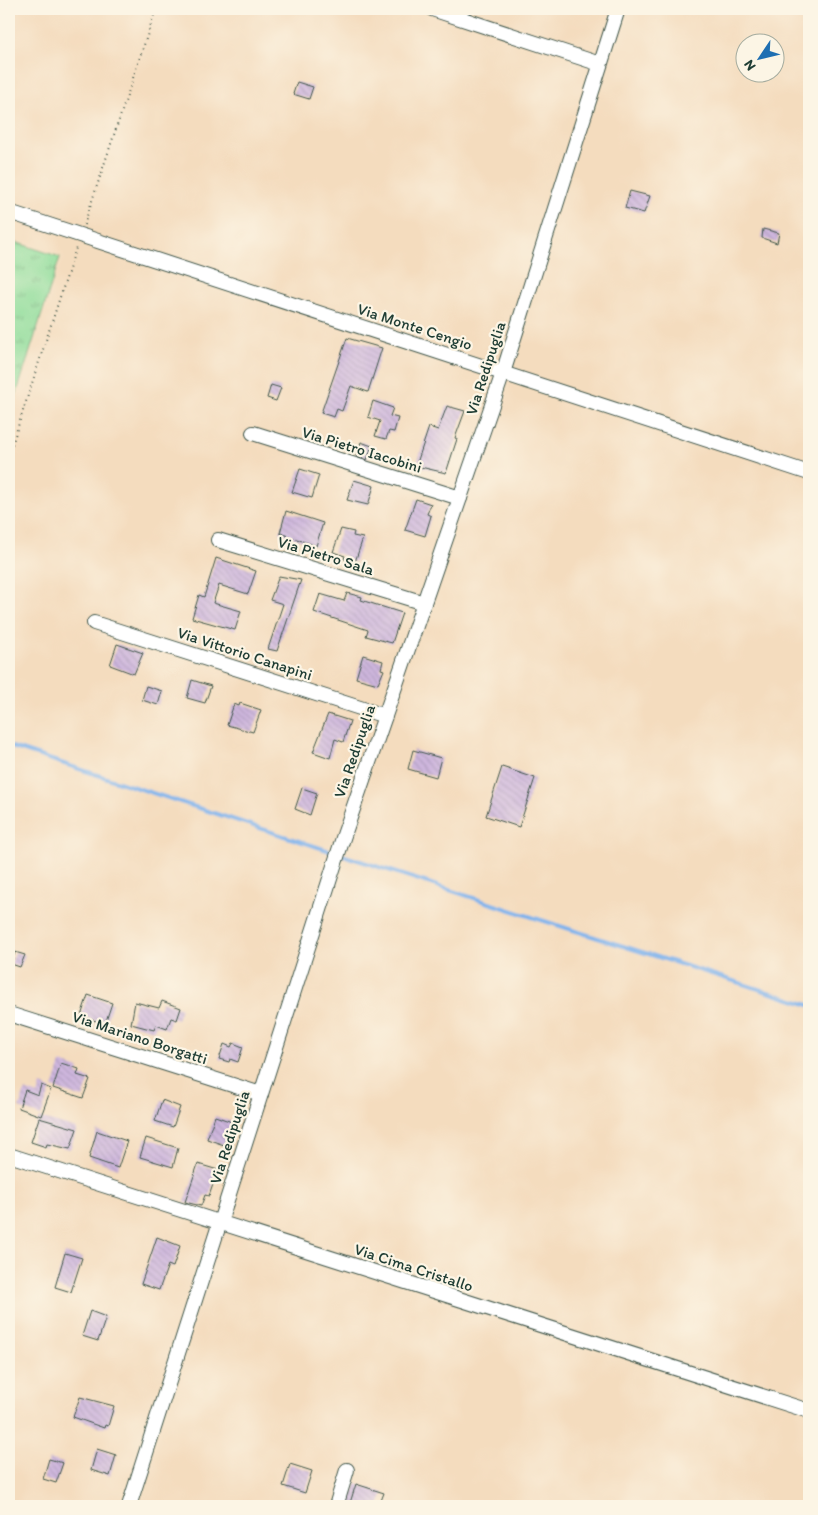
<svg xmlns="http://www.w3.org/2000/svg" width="818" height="1515" font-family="Itim,sans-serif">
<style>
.grass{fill:url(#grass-tufts);stroke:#588d68}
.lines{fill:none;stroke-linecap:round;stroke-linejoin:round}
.stream{stroke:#7fb2ec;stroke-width:4}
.building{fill:url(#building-back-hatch)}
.minor-casing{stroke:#3f5549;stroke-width:16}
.path{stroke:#3f5549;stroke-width:2;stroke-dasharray:1 4;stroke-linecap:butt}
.minor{stroke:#fff;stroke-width:14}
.labels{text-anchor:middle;stroke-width:4.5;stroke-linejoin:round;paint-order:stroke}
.street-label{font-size:16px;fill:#1f3d34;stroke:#fcf5e5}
</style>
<defs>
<pattern id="grass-tufts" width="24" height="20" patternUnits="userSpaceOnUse" patternTransform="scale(1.25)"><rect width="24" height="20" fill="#90dd9b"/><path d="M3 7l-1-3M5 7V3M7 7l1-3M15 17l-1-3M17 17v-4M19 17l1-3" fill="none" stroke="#75b47f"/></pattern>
<pattern id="building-back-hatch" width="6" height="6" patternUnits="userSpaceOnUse" patternTransform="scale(1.25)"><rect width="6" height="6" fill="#ceb6dd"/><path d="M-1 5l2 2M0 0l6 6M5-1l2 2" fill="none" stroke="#b09dbe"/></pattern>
</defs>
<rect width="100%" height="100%" fill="#fcf5e5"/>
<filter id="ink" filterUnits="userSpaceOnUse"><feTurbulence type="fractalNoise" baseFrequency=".02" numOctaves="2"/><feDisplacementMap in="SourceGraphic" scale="10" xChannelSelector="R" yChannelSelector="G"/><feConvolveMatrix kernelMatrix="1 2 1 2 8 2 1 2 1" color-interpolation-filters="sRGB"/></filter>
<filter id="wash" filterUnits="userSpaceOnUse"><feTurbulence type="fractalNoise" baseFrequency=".0096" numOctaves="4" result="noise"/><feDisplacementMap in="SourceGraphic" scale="20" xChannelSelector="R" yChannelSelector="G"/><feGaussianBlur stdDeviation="1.12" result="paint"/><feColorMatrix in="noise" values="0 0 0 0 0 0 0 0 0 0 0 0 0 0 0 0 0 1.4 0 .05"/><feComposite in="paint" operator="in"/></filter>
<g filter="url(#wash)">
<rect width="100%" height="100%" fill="#f4dcbe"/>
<polygon class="grass" points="9,240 60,257 9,417"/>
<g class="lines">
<polyline class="stream" points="9,746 538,919 809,1005"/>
</g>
<g id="blocks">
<g class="building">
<polygon points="297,82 313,87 309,99 293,94"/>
<polygon points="630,191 650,196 644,213 625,208"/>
<polygon points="763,229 779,233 777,243 762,238"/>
<polygon points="347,338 382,348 368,392 351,386 342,411 337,409 334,417 321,413"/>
<polygon points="271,385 281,388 276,401 267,398"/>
<polygon points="373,401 393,408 390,416 398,418 394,432 389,431 386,439 375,436 380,421 368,417"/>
<polygon points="447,406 465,411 455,438 457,439 446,473 416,466 429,427 438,430"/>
<polygon points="361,442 372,446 367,460 356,456"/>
<polygon points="300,469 319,475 312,498 292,492"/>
<polygon points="354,480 374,486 368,505 347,500"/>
<polygon points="416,499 431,504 427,514 431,516 425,536 405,530"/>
<polygon points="286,511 323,523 316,546 280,533"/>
<polygon points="341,529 354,532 353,536 363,538 355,562 344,559 345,556 333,552"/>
<polygon points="216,558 256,571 248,594 219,585 213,603 241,611 235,630 192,618 199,595 204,597"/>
<polygon points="279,576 301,580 277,651 268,649 283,604 270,600"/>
<polygon points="347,593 362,597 361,600 402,613 392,643 366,636 368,630 314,612 320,594 344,601"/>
<polygon points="117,644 143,653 134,674 110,665"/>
<polygon points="363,655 383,661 381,669 384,670 378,684 356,678"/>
<polygon points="192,680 211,686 205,703 187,698"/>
<polygon points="146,686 162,691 158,705 142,700"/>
<polygon points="240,703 261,710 253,732 227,725 234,704 239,706"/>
<polygon points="328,714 350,721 343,742 335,739 330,758 313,752"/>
<polygon points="413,750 441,758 436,777 408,769"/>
<polygon points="502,767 535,778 519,827 486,816"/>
<polygon points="302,788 317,793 310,815 295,809"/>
<polygon points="15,952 25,955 20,967 11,964"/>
<polygon points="88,995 112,1003 105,1024 81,1016"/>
<polygon points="162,1001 181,1008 177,1020 171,1018 167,1029 156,1025 154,1030 131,1024 135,1002 159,1008"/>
<polygon points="233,1043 243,1047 238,1062 230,1059 229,1062 219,1059 224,1044 231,1047"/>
<polygon points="61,1063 79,1069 77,1075 90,1079 83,1098 53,1088"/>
<polygon points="41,1085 51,1089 41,1116 19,1108 25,1090 38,1095"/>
<polygon points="162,1100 180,1107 173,1127 155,1121"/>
<polygon points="215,1116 232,1122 224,1145 207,1139"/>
<polygon points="39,1118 77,1129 70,1149 47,1144 46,1147 31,1142"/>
<polygon points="97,1131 127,1141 118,1168 89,1158"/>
<polygon points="146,1138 178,1148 173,1167 140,1157"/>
<polygon points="198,1164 218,1170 209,1196 205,1195 201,1206 185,1202"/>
<polygon points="157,1237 180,1246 173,1267 168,1265 159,1290 141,1284"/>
<polygon points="65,1253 82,1258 71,1292 55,1287"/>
<polygon points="90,1311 106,1317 98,1341 82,1336"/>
<polygon points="80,1397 114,1406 108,1426 105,1425 104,1428 73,1417"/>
<polygon points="97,1449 116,1455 110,1476 91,1470"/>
<polygon points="49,1459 63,1463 56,1483 43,1479"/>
<polygon points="290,1464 312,1471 305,1493 283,1486"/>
<polygon points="356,1484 384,1493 379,1506 349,1506"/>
</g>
</g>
</g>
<g filter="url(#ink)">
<use href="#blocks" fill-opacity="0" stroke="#3f5549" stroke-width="1"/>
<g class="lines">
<g class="minor-casing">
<g id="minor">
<polyline points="432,9 600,64"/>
<polyline points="9,212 809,473"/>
<polyline points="253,433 460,498"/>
<polyline points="218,540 424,603"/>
<polyline points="94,623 385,716"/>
<polyline points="9,1014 261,1094"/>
<polyline points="9,1155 809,1411"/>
<polyline points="129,1506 343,838 503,373 618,9"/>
<polyline points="336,1506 347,1470"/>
</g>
</g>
<g class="path">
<polyline points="84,225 156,9"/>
<polyline points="9,454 76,248"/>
</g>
<use href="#minor" class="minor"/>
</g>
</g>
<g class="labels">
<g class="street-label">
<text transform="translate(415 326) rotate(18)" y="6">Via Monte Cengio</text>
<text transform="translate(485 368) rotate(-72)" y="6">Via Redipuglia</text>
<text transform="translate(362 449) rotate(17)" y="6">Via Pietro Iacobini</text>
<text transform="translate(326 555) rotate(17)" y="6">Via Pietro Sala</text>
<text transform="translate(245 653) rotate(18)" y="6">Via Vittorio Canapini</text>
<text transform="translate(354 751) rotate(-71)" y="6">Via Redipuglia</text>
<text transform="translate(140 1037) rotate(18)" y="6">Via Mariano Borgatti</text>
<text transform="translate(229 1137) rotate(-72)" y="6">Via Redipuglia</text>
<text transform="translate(414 1267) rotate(18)" y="6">Via Cima Cristallo</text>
</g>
</g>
<rect width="818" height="1515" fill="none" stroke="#fcf5e5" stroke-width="30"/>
<g transform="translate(760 58) rotate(235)"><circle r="24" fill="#fcf5e5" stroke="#a4ab9e"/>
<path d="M0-4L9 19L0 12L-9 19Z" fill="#1f6fb2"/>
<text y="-8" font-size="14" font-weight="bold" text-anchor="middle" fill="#1f3d34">N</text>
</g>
</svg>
